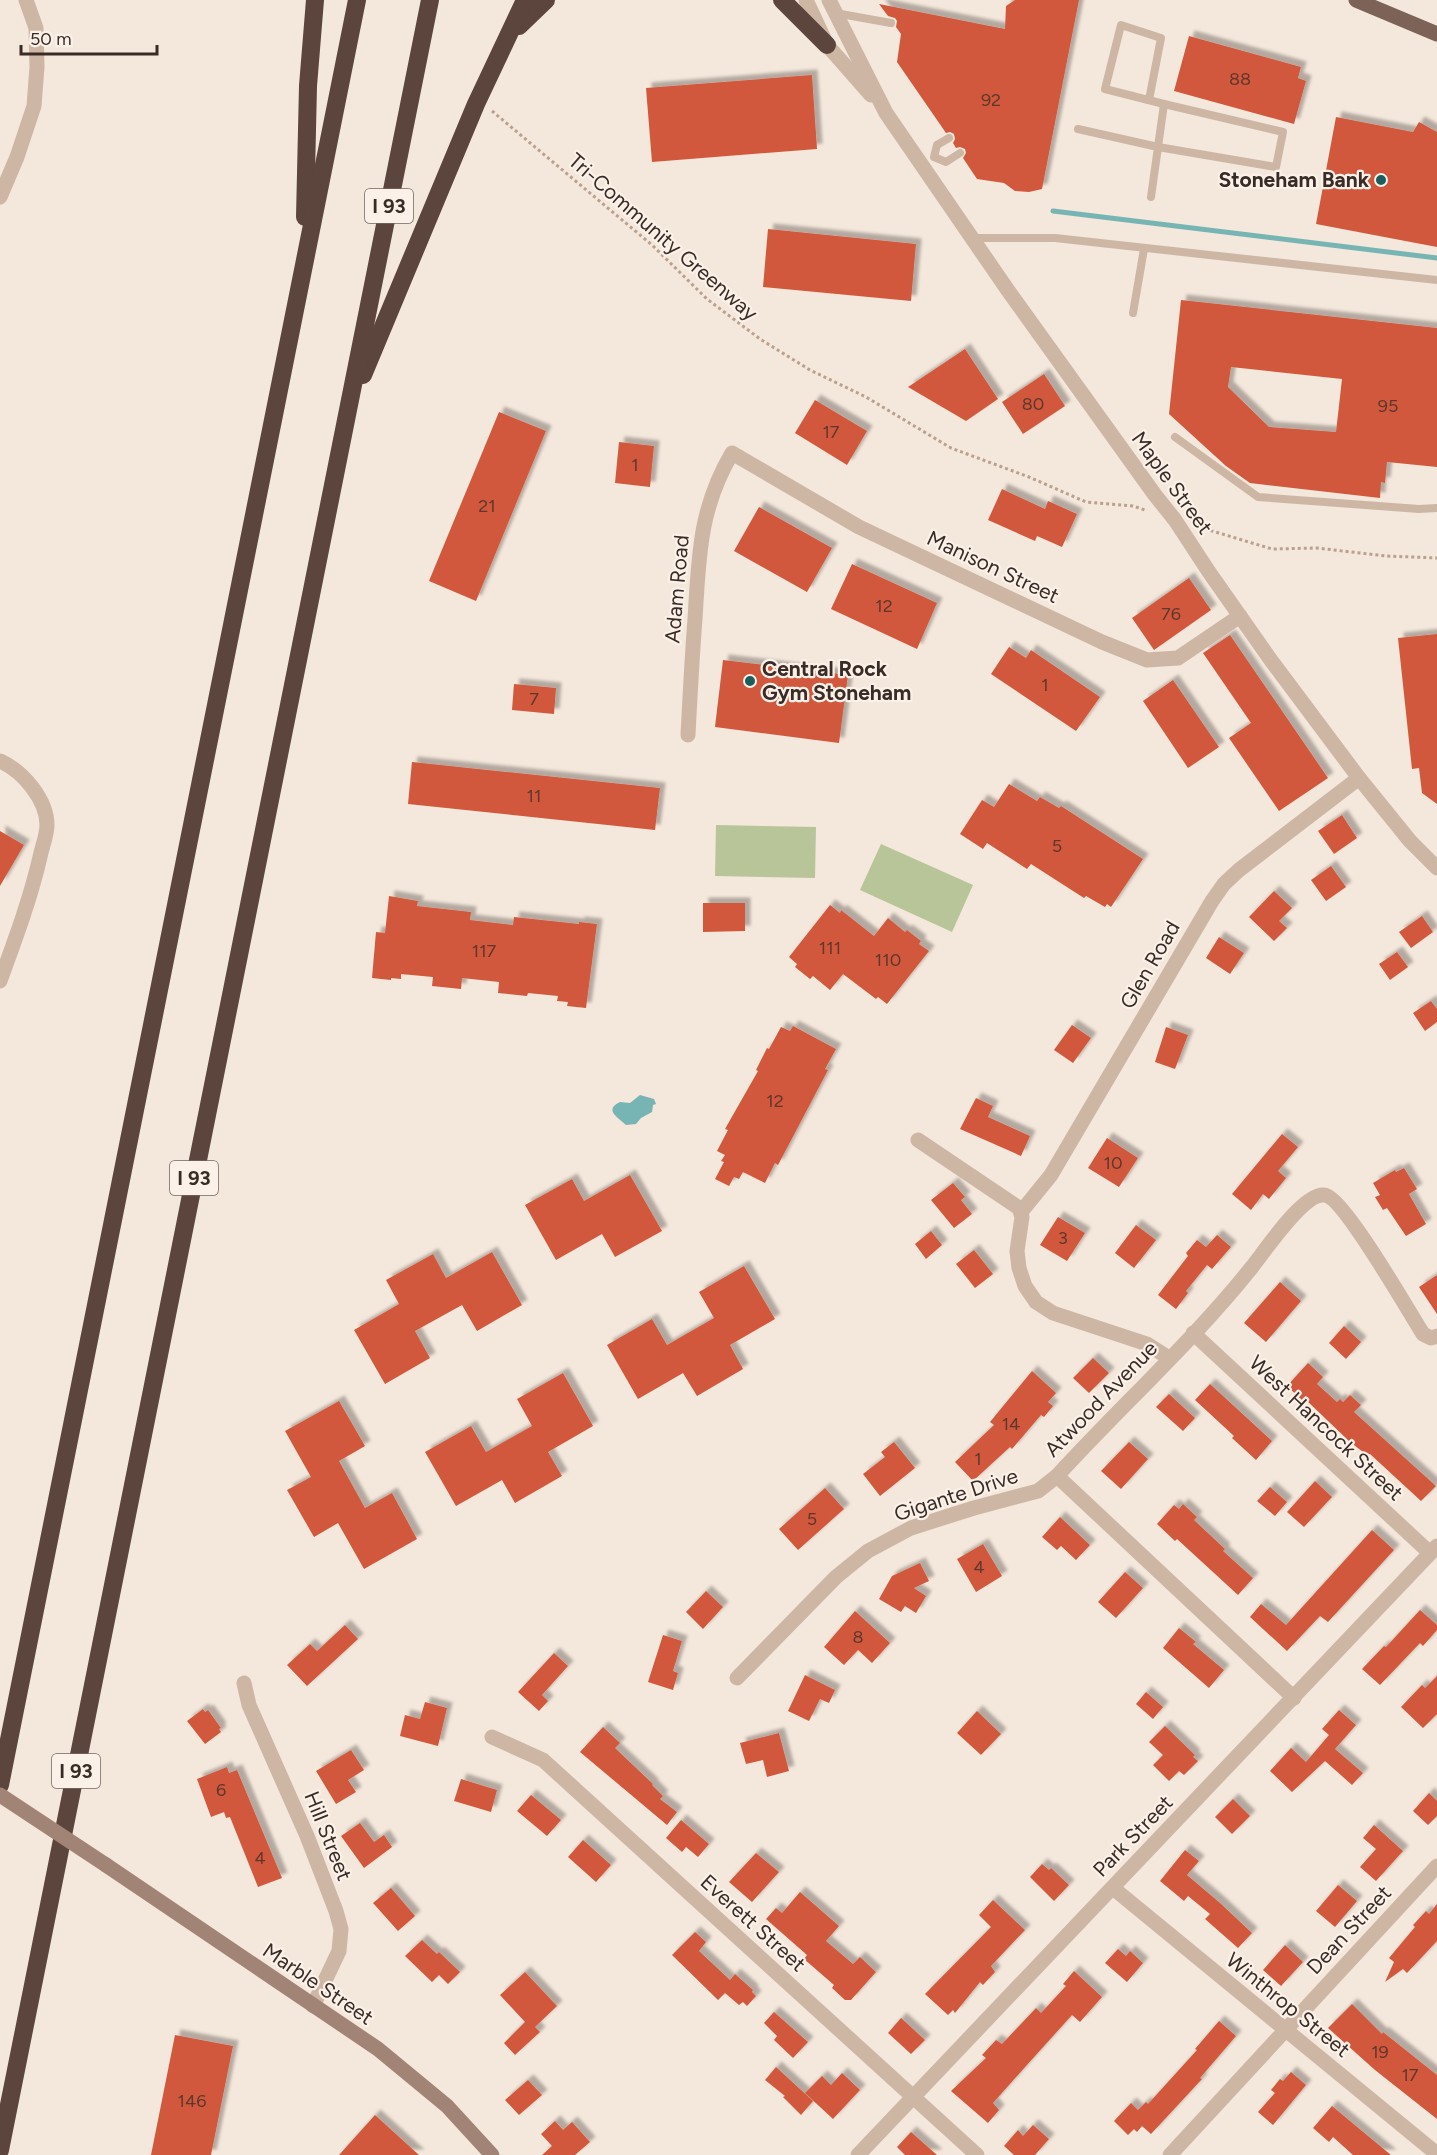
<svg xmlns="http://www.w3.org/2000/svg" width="1437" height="2155" font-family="Figtree,sans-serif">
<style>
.green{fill:#b8c599}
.water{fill:#77b4b4}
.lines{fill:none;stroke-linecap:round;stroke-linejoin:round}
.stream{stroke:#77b4b4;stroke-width:5}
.building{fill:#d1593c;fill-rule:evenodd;filter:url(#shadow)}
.path{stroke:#baa08f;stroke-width:3;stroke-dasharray:3 3;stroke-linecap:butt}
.service{stroke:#ceb6a5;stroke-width:8}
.minor{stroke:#ceb6a5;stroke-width:15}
.tertiary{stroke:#ceb6a5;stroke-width:15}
.secondary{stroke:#a28477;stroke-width:15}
.primary{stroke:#7c6257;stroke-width:15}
.motorway{stroke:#5b453d;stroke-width:18}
.secondary-bridge{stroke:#a28477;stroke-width:15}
.poi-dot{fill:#195d5f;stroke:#fbf1e8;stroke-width:2}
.labels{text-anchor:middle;stroke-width:4.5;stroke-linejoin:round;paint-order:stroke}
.number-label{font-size:18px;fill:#5f372c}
.shield{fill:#fbf1e8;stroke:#736761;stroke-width:1.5}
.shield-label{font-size:20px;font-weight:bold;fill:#392c27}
.poi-label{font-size:21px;font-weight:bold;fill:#392c27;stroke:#fbf1e8;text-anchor:end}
.street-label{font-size:21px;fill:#392c27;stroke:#fbf1e8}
</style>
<defs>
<filter id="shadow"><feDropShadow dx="5.5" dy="-5.5" stdDeviation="1.5" flood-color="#0004"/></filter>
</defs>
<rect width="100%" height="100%" fill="#f4e7db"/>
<g class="green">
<polygon points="716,825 816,827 815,878 715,876"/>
<polygon points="881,844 973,885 952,932 860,890"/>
</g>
<path class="water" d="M 640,1095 L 654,1099 L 656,1104 L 653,1105 L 652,1112 L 641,1118 L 636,1124 L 626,1125 C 619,1118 603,1110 620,1102 L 630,1103 Z"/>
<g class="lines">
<polyline class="stream" points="1053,211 1437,258"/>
</g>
<g class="building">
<polygon points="1015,0 1079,0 1042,189 1029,192 1015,191 1004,183 977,179 963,158 966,153 965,149 960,147 956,148 953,143 955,139 954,134 950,132 946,133 897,62 901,34 896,27 897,21 895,18 888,16 879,4 1005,29 1006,6"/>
<polygon points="1189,36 1301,67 1298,78 1306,81 1294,124 1174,91"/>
<polygon points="812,75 817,149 652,162 646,88"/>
<polygon points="1336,117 1413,132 1419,122 1437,132 1437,247 1316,224"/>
<polygon points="768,229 916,244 911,301 763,287"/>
<path d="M 1181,300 L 1437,328 L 1437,467 L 1387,462 L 1385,483 L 1381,482 L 1380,498 L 1250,483 L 1226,466 L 1169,414 ZM 1231,367 L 1342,379 L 1336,432 L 1269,427 L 1228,387 Z"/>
<polygon points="965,349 998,399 966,421 908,387"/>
<polygon points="1044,374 1065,406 1023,434 1002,402"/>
<polygon points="815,400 867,431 847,465 795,433"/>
<polygon points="499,412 546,431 476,601 429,581"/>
<polygon points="619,442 654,446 650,487 615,483"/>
<polygon points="1002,489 1045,509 1048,501 1077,514 1062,547 1037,536 1035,541 988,520"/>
<polygon points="759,507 832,548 807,592 734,551"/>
<polygon points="852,564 937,603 917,649 831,609"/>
<polygon points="1189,578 1211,610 1154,650 1132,618"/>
<polygon points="1437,634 1437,804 1422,793 1419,768 1412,769 1398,638"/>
<polygon points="1230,635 1328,778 1279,811 1229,738 1251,723 1203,653"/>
<polygon points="1009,647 1026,658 1031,650 1100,697 1076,731 991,674"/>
<polygon points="723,660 848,675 839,743 715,727"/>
<polygon points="1173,680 1219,747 1188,768 1143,701"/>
<polygon points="514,684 556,688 554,714 512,710"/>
<polygon points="412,762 660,788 655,830 408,804"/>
<polygon points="1009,784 1037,801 1040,797 1059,808 1061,806 1143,859 1111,907 1107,904 1105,907 1086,896 1084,898 1031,864 1027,869 987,843 983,849 960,834 982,800 994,807"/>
<polygon points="1342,815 1357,838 1334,854 1318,831"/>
<polygon points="0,831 24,845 0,886"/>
<polygon points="1331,866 1346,887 1326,901 1311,880"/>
<polygon points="1274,891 1292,908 1279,921 1287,928 1274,941 1249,917"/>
<polygon points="389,896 418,901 417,906 471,912 470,920 513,925 514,917 579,924 579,922 597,924 586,1008 567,1006 568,1002 557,1001 558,996 528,993 527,996 498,993 499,982 462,978 461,989 432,986 433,977 401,974 401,979 391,978 391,980 372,978 376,932 385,933"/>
<polygon points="703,903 745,903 745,931 703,932"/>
<polygon points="830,905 840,913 841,910 874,936 888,918 905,932 907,930 921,941 919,944 929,951 887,1004 878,997 876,999 843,974 830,990 813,976 810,979 795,967 797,964 789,957"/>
<polygon points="1422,916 1433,932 1411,948 1399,932"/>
<polygon points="1219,937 1244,953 1230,974 1206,958"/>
<polygon points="1397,952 1408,967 1390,980 1379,964"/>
<polygon points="1431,1001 1437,1009 1437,1022 1425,1031 1413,1013"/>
<polygon points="1072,1025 1091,1038 1073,1063 1054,1050"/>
<polygon points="793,1026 836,1049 825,1069 828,1070 778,1165 775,1163 765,1183 743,1172 739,1179 734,1177 729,1186 715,1179 724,1162 721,1161 725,1155 717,1151 728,1130 725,1129 758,1071 756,1070 767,1048 769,1049 781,1027 790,1031"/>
<polygon points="1166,1027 1188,1035 1175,1069 1155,1062"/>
<polygon points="976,1098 993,1106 988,1117 1030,1136 1021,1156 960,1129"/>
<polygon points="1282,1134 1298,1147 1278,1171 1286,1178 1269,1199 1263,1194 1251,1210 1232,1194"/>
<polygon points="1107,1138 1138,1158 1119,1187 1088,1168"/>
<polygon points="1404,1168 1417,1189 1409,1194 1426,1224 1406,1236 1387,1208 1383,1210 1375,1197 1380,1195 1373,1183 1395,1170 1396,1172"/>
<polygon points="630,1175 662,1231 615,1257 602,1234 556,1260 525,1205 572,1179 584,1201"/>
<polygon points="953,1183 965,1197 961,1200 972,1214 954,1228 931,1200"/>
<polygon points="1058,1217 1085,1233 1067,1261 1040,1245"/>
<polygon points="1136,1225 1156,1240 1134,1268 1115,1253"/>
<polygon points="931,1231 942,1245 926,1259 915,1244"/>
<polygon points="1217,1235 1231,1247 1212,1269 1207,1265 1186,1291 1188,1293 1176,1309 1158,1295 1188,1256 1186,1253 1197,1240 1206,1247"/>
<polygon points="974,1250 993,1274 975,1288 956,1264"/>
<polygon points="492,1252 522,1305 477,1331 462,1305 415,1331 430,1358 385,1384 354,1330 399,1304 386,1280 433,1254 446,1278"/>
<polygon points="744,1266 775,1319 730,1345 743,1369 697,1396 683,1373 638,1399 607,1345 652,1319 667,1345 714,1318 699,1292"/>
<polygon points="1437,1275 1437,1314 1419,1287"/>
<polygon points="1280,1282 1301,1301 1266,1342 1244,1323"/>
<polygon points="1344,1326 1361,1342 1346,1359 1329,1343"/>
<polygon points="1093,1358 1109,1373 1089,1393 1073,1378"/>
<polygon points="1308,1363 1323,1377 1317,1384 1337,1402 1340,1399 1343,1402 1350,1395 1361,1405 1354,1412 1436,1486 1421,1501 1370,1454 1367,1455 1350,1442 1304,1398 1302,1400 1287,1386"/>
<polygon points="1032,1371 1056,1393 1048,1402 1053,1406 1044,1417 1041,1415 1012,1449 1010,1447 973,1481 955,1462 994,1425 990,1422"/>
<polygon points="563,1373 593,1426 548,1452 562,1476 515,1503 502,1480 456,1506 425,1452 471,1426 486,1452 532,1426 517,1399"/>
<polygon points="1210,1384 1272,1441 1256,1460 1232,1438 1234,1436 1195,1400"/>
<polygon points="1169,1394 1195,1418 1183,1431 1156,1407"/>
<polygon points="339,1401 365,1446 339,1461 365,1508 392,1493 417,1539 364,1569 338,1523 314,1537 287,1490 311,1477 285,1431"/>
<polygon points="894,1442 915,1468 880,1496 863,1474 885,1457 881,1452"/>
<polygon points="1129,1442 1148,1459 1121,1489 1101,1471"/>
<polygon points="1315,1481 1332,1497 1304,1527 1287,1512"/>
<polygon points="1270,1487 1287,1502 1275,1516 1257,1501"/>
<polygon points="825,1488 844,1509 798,1550 779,1529"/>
<polygon points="1183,1504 1197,1517 1194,1520 1225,1549 1223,1551 1253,1578 1238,1595 1177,1539 1175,1541 1157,1524 1174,1505 1179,1509"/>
<polygon points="1060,1517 1090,1545 1076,1560 1061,1546 1057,1550 1042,1537"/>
<polygon points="1372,1530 1394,1550 1328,1622 1320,1616 1287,1651 1250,1617 1261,1604 1286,1625"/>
<polygon points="983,1544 1002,1576 976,1592 957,1559"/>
<polygon points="920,1563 929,1581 914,1588 926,1596 916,1613 905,1606 901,1612 879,1599 892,1576"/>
<polygon points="1125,1572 1143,1588 1116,1618 1098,1602"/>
<polygon points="706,1591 723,1607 703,1629 686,1612"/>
<polygon points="1420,1610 1437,1625 1437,1630 1423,1646 1420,1643 1380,1685 1362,1669 1384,1646 1386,1647"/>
<polygon points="855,1611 890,1643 872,1663 858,1650 844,1665 824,1647"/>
<polygon points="345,1625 358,1639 307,1686 287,1665 310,1644 317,1651"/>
<polygon points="1179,1628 1196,1642 1193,1644 1224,1670 1209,1688 1163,1648"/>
<polygon points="663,1635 682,1641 673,1671 678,1673 673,1690 648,1682"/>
<polygon points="554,1653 568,1666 542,1695 548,1701 539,1711 518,1692"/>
<polygon points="805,1675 835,1690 829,1703 820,1699 809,1721 788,1711"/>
<polygon points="1437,1676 1437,1714 1423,1728 1401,1707 1422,1685 1425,1688"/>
<polygon points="1146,1692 1163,1707 1153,1719 1136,1704"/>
<polygon points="425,1702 447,1708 438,1746 400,1736 405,1715 420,1719"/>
<polygon points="203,1709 205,1712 208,1710 221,1728 219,1729 221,1732 205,1744 187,1721"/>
<polygon points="1339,1710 1356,1725 1335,1749 1363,1773 1352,1785 1325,1761 1292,1792 1270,1771 1291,1748 1306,1762 1329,1735 1322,1729"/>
<polygon points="977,1711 1001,1734 981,1755 957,1733"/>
<polygon points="1165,1726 1195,1755 1193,1757 1198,1761 1184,1775 1179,1771 1169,1781 1153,1765 1163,1755 1149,1742"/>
<polygon points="603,1727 620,1743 615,1748 653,1784 652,1785 663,1796 660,1799 677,1812 667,1825 580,1752"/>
<polygon points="779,1733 789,1771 767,1777 763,1760 746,1764 740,1743"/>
<polygon points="351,1750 364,1770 348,1780 356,1792 336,1804 316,1771"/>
<polygon points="227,1767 229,1773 237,1770 282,1878 258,1887 230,1817 226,1818 224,1812 211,1817 197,1779"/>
<polygon points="461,1779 497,1790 491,1812 454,1801"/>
<polygon points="1429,1793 1437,1801 1437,1816 1428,1825 1413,1811"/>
<polygon points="531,1795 561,1820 547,1836 517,1811"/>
<polygon points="1233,1799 1250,1816 1232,1834 1215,1817"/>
<polygon points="681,1820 709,1844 698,1857 686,1847 682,1852 666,1838"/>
<polygon points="360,1823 374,1842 384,1835 392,1847 364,1868 341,1836"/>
<polygon points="1374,1825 1403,1851 1376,1881 1360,1867 1376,1849 1363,1838"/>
<polygon points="583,1840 611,1865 596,1882 568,1857"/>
<polygon points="1185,1850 1199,1861 1187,1875 1220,1903 1252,1933 1238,1948 1205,1919 1210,1914 1188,1896 1184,1901 1160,1881"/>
<polygon points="756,1853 779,1872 752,1902 729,1882"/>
<polygon points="1042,1864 1049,1870 1051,1868 1069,1885 1054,1901 1030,1877"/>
<polygon points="1338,1885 1357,1901 1335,1927 1316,1911"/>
<polygon points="391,1888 415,1916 398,1931 373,1903"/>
<polygon points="800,1892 839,1926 826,1941 853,1964 860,1957 876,1972 851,2000 845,2000 832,1988 834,1985 804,1959 807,1955 766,1919 776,1908 782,1913"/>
<polygon points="993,1900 1025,1930 991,1966 995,1972 983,1985 980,1982 955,2013 953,2010 948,2015 925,1994 991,1927 979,1915"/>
<polygon points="1437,1904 1437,1941 1407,1973 1403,1969 1385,1982 1394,1962 1389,1958 1415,1927 1413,1925 1426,1911 1429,1914"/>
<polygon points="695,1932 706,1942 699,1951 730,1980 735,1974 753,1990 752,1992 756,1996 747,2006 743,2002 739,2005 725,1993 718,2000 672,1955"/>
<polygon points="422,1940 437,1954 439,1952 460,1972 448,1984 439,1975 432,1982 405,1956"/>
<polygon points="1285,1945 1303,1962 1281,1986 1263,1970"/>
<polygon points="1118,1949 1126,1956 1130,1951 1143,1963 1127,1982 1105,1963"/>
<polygon points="1074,1971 1102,1997 1080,2022 1072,2015 1026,2066 993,2103 999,2110 988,2123 951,2091 986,2058 982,2055 996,2040 1002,2044 1036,2008 1041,2013 1066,1986 1063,1984"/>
<polygon points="525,1972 557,2006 535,2027 540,2032 515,2055 504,2043 525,2022 500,1995"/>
<polygon points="1352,2004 1382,2034 1383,2032 1437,2075 1437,2119 1375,2070 1328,2028"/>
<polygon points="774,2012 808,2042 793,2058 774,2040 777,2036 764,2023"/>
<polygon points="901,2018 925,2040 911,2054 888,2033"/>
<polygon points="1219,2021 1236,2036 1200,2078 1202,2079 1151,2134 1142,2126 1137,2132 1134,2129 1128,2135 1114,2121 1131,2103 1138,2110 1146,2102 1148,2104 1197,2050 1195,2049"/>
<polygon points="175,2035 233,2046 211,2155 151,2155"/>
<polygon points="776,2067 813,2101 801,2115 783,2097 785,2096 765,2080"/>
<polygon points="1291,2072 1306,2085 1273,2125 1258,2112 1275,2093 1271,2090 1280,2079 1283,2081"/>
<polygon points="842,2073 860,2090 833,2119 805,2093 822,2076 831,2085"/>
<polygon points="528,2080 542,2095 519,2115 505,2100"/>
<polygon points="1332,2106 1368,2136 1391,2155 1353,2155 1333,2137 1329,2142 1313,2128"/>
<polygon points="375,2115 419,2155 339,2155"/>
<polygon points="555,2121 563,2130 572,2122 590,2142 575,2155 542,2155 552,2146 541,2134"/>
<polygon points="1033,2125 1049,2139 1035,2155 1014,2155 1004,2146 1018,2130 1023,2136"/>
<polygon points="911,2132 937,2155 905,2155 897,2147"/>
</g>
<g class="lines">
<g class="path">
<polyline points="492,111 652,245 707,299 760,339 810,370 866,397 951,448 1029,477 1086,502 1133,506 1145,510"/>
<polyline points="1199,527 1272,549 1317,548 1386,556 1437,558"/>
</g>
<g class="service">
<polyline points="835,13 891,23"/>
<polyline points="1149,100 1161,38 1121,25 1105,89 1164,104"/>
<polyline points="1078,129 1158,147 1276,167 1283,132 1164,104 1151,197"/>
<polyline points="949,138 937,145 934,157 946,162 960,153"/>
<polyline points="972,238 1055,238 1437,280"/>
<polyline points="1133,313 1144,249"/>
<polyline points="1175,437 1258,497 1419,509 1437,508"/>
</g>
<g class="minor">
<polyline points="0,197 17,157 34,106 37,67 36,28 26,0"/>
<path d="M 688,735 C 690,696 692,657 695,619 C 699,556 699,509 732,453 L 859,527 L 1102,642 L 1147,660 L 1178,658 L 1240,616"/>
<path d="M 0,761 C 23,771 47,800 47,825 C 47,835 42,847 40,857 C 30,900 15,940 0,981"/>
<polyline points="918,1140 1019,1208 1022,1217 1017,1251 1019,1268 1025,1286 1036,1302 1053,1313 1147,1344 1169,1358"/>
<polyline points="1021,1212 1051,1175 1212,901 1224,884 1239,870 1359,778"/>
<polyline points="1193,1333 1430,1553"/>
<polyline points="737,1678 836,1577 868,1551 911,1528 974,1508 1038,1491 1057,1476"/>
<polyline points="244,1683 249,1705 307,1836 336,1911 341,1929 339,1951 313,2006"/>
<path d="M 1294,1698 L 1057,1476 C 1121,1406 1193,1341 1252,1267 C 1265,1251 1303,1193 1324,1195 C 1343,1196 1409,1312 1423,1334 L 1431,1338 L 1437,1336"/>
<polyline points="492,1737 543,1760 977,2155"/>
<polyline points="1113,1888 1437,2154"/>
<polyline points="858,2155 1437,1546"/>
<polyline points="1170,2155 1437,1866"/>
</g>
<g class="tertiary">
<polyline points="806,0 827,45 871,95"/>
<polyline points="829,0 886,113 1007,289 1155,495 1175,520 1209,572 1270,659 1359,778 1410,841 1437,868"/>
</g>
<polyline class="secondary" points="106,1865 378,2049 447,2106 492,2155"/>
<polyline class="primary" points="1356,0 1437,34"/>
<g class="motorway">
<polyline points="782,0 827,45"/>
<polyline points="519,26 546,0"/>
<polyline points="305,217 308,86 315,0"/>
<polyline points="363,375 476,104 525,0"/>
<polyline points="0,1785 357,0"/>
<polyline points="0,2150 430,0"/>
</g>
<polyline class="secondary-bridge" points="0,1795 106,1865"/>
</g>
<g class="poi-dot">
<circle cx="1381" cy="180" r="6"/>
<circle cx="750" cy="681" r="6"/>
</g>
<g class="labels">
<g class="number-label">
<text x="1240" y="85">88</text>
<text x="991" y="106">92</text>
<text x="1033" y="410">80</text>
<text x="1388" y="412">95</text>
<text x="831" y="438">17</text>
<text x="635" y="471">1</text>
<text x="487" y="512">21</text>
<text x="884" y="612">12</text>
<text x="1171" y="620">76</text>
<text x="1045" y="691">1</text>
<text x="534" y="705">7</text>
<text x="534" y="802">11</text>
<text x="1057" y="852">5</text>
<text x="830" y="954">111</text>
<text x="484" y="957">117</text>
<text x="888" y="966">110</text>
<text x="775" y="1107">12</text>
<text x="1113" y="1169">10</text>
<text x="1063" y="1244">3</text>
<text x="1011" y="1430">14</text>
<text x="978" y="1465">1</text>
<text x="812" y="1525">5</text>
<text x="979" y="1573">4</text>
<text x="858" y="1643">8</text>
<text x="221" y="1796">6</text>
<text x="260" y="1864">4</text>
<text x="1380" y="2058">19</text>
<text x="1410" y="2081">17</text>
<text x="192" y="2107">146</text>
</g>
<g class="shield">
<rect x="365" y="189" width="48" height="34" rx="4.5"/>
<rect x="170" y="1161" width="48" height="34" rx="4.5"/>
<rect x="52" y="1754" width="48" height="34" rx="4.5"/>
</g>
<g class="shield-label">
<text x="389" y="213">I 93</text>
<text x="194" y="1185">I 93</text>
<text x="76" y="1778">I 93</text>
</g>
<g class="poi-label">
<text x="1369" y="187">Stoneham Bank</text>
<text x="762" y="676" text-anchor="start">Central Rock<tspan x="762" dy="24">Gym Stoneham</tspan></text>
</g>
<g class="street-label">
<text transform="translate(663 237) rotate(41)" y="7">Tri-Community Greenway</text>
<text transform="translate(1172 483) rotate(54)" y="7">Maple Street</text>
<text transform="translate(993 567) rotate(25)" y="7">Manison Street</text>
<text transform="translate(677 589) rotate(-85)" y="7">Adam Road</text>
<text transform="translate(1150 965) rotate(-60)" y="7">Glen Road</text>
<text transform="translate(1101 1399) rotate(-46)" y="7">Atwood Avenue</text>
<text transform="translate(1326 1428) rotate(43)" y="7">West Hancock Street</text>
<text transform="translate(956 1495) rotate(-18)" y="7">Gigante Drive</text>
<text transform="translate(328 1836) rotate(68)" y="7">Hill Street</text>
<text transform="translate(1133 1836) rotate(-46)" y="7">Park Street</text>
<text transform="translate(753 1923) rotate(42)" y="7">Everett Street</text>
<text transform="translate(1349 1930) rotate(-47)" y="7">Dean Street</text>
<text transform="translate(318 1984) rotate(34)" y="7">Marble Street</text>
<text transform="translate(1288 2005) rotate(39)" y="7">Winthrop Street</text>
</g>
</g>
<path d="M21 45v9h136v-9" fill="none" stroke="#392c27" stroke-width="3"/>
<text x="30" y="45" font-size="18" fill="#392c27" stroke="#fbf1e8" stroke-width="4.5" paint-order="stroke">50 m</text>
</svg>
